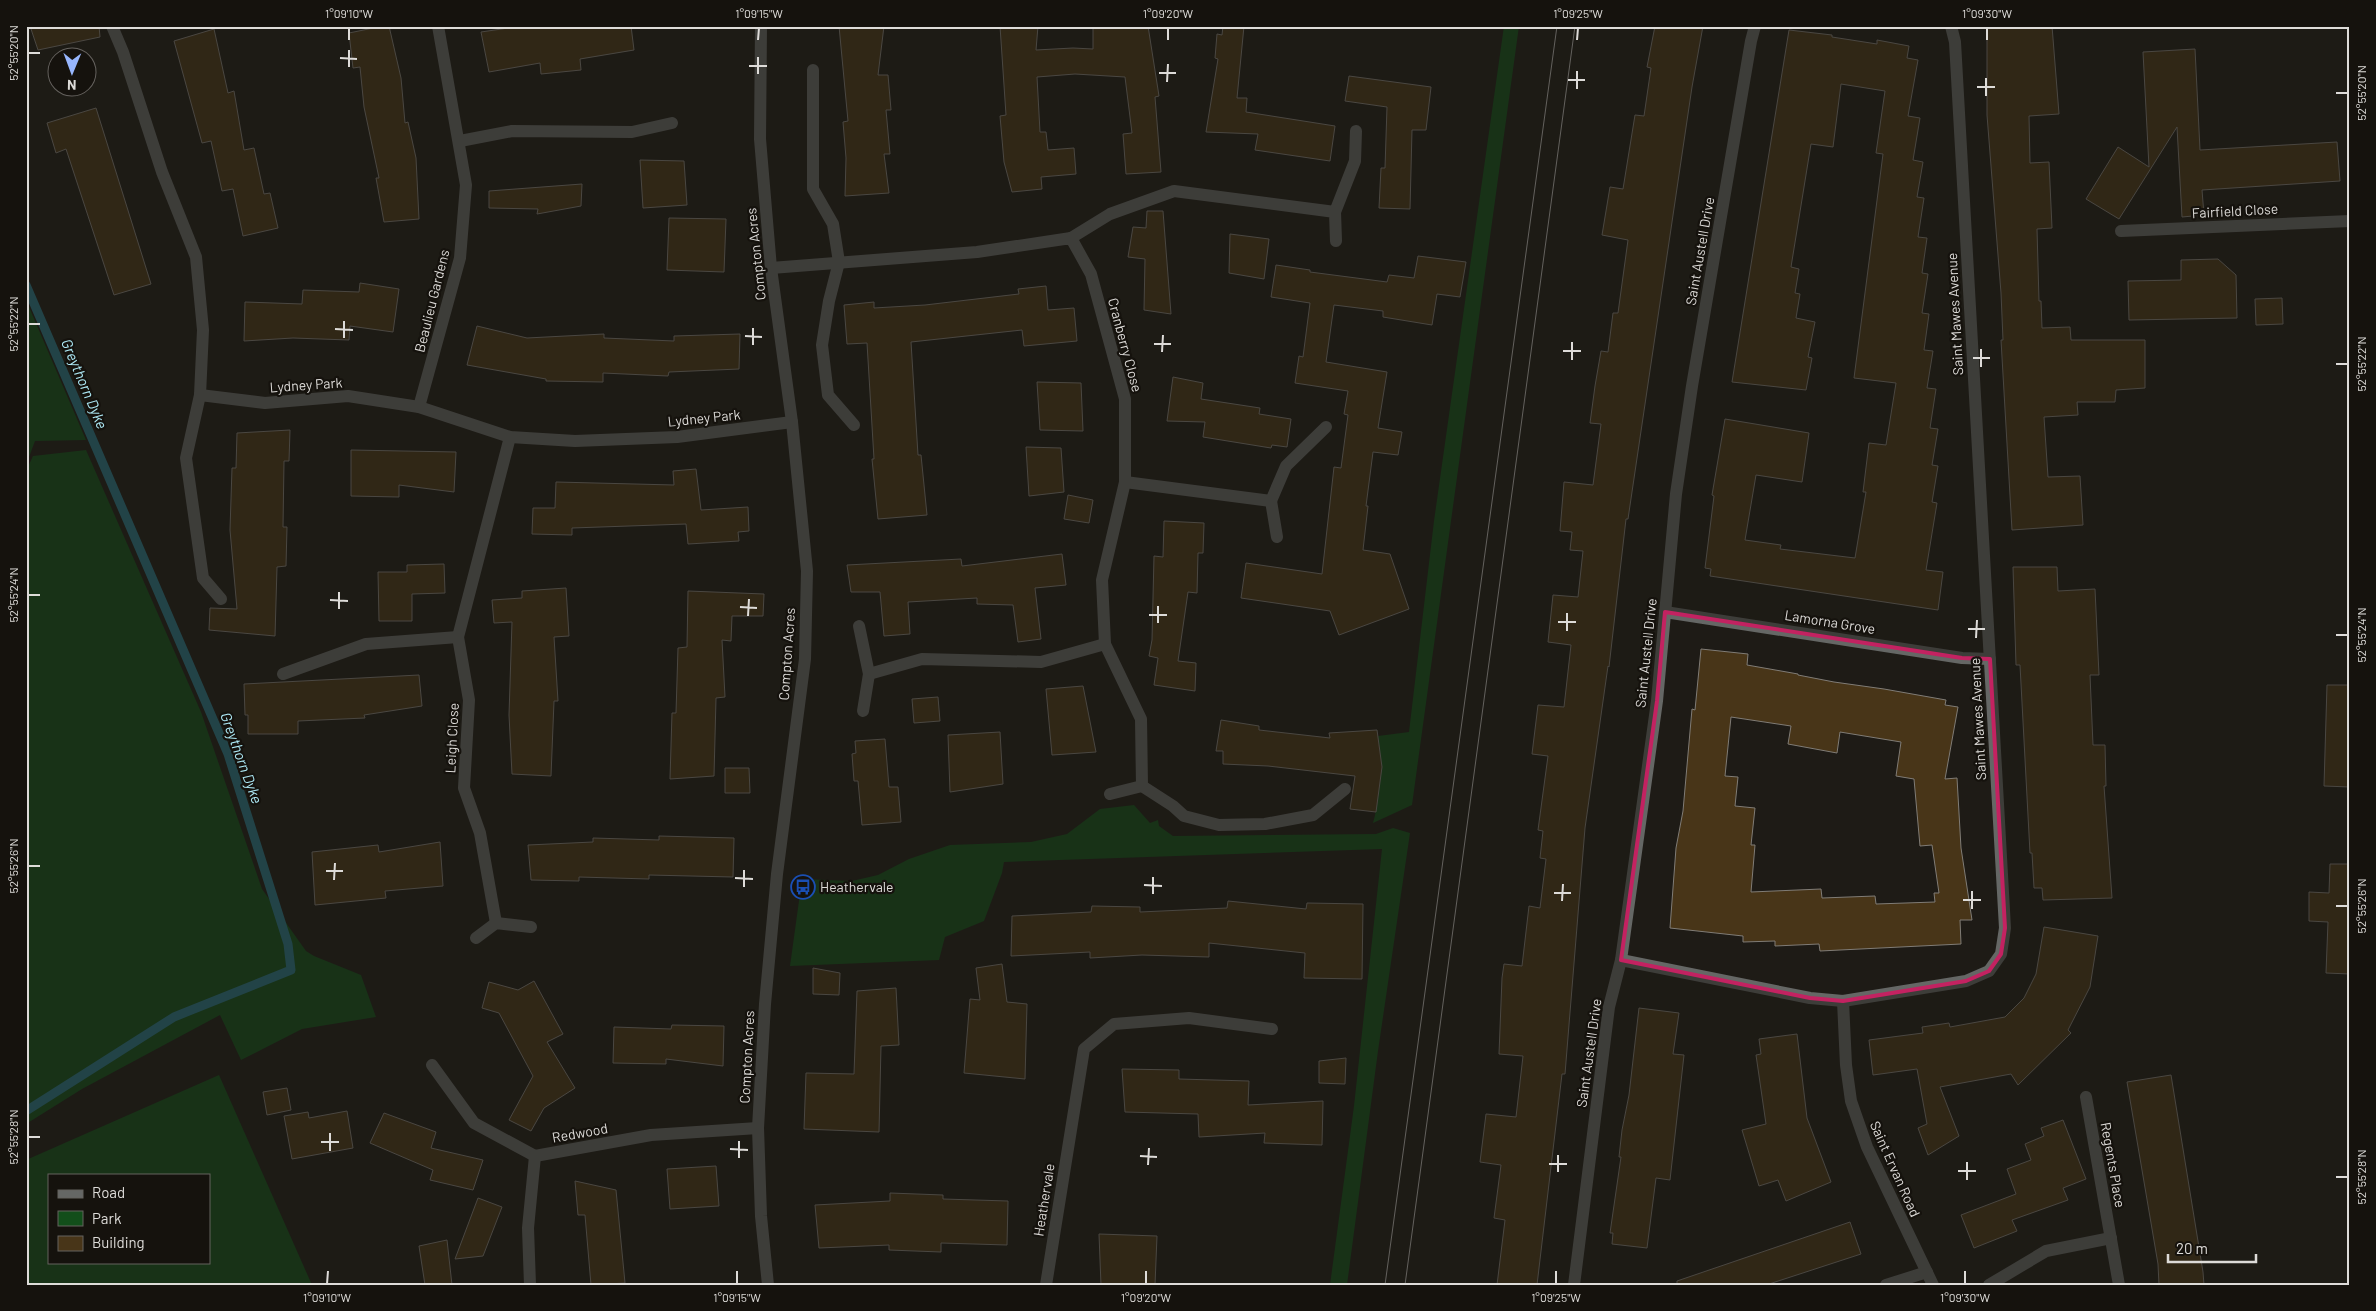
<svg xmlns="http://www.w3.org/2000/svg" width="2376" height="1311" font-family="Barlow,sans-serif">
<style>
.green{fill:#124e1a;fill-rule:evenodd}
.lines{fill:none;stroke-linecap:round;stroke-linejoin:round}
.stream{stroke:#297484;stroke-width:9}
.building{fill:#483518;stroke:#807c76;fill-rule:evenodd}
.minor{stroke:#656765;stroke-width:12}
.tram{stroke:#b8b6b3;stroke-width:1}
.marked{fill:none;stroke:#c32261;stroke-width:4;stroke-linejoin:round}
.ticks{fill:none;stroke:#dddbd8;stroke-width:2}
.labels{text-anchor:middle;stroke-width:4.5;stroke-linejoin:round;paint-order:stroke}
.street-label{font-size:14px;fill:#dddbd8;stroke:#15120d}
.poi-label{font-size:14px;fill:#dddbd8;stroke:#15120d;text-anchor:start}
.water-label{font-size:15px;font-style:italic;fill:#aeeaf7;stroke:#15120d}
.neatline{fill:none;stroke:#dddbd8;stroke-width:2}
.ticks-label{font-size:12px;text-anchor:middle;fill:#dddbd8}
</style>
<rect width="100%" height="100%" fill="#1e1b16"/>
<g class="green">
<path d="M 1504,26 L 1519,26 L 1412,805 L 1373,823 C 1381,795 1381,765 1378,736 L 1409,732 L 1434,521 Z"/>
<polygon points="26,300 86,440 35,441 26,465"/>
<polygon points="86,450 201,712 262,889 306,951 314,956 361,975 376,1017 302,1029 241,1060 220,1015 82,1089 26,1124 26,471 33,456"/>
<polygon points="1134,805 1150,823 1158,820 1159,826 1173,836 1376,834 1393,828 1410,833 1378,1051 1347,1285 1330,1285 1354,1106 1382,849 1004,862 1002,873 984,921 945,937 939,960 790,966 802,879 852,881 878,875 909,859 950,845 1031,842 1067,834 1100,809"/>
<path d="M 219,1075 L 312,1285 L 26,1285 L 26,1160 ZM 49,1175 L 209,1175 L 209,1262 L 49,1262 Z"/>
</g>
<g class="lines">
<polyline class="stream" points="26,285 228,754 288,944 291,970 174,1017 26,1111"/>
</g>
<g class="building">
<polygon points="30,26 99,26 100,37 38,50"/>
<polygon points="383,26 389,26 401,78 405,123 408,122 416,158 419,219 384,222 376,178 379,178 364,107 360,67 353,68 349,33"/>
<polygon points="522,26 631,26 634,50 580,59 581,70 541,74 540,63 489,72 481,32"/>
<polygon points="839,26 884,26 878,75 888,75 891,110 886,110 890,154 884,154 889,193 845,196 846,158 843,122 848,121"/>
<polygon points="1000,26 1038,26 1036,50 1073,48 1093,49 1093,26 1148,26 1159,96 1155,97 1161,172 1126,174 1123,134 1132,133 1125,77 1075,74 1037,77 1040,132 1046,132 1048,150 1074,148 1076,174 1041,177 1042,189 1012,192 1004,162 1000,116 1006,115"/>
<polygon points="1223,26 1244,26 1237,98 1247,98 1246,112 1335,126 1330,161 1255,150 1258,134 1206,132 1218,59 1215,58 1217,34 1222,35"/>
<polygon points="1655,26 1703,26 1692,87 1628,519 1626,519 1609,667 1608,666 1585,828 1565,1074 1562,1074 1537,1285 1497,1285 1505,1220 1494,1218 1501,1165 1480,1162 1486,1114 1516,1117 1523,1056 1499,1054 1502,978 1504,964 1522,966 1529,906 1540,908 1546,859 1540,858 1543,831 1538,830 1548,756 1532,754 1538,705 1564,707 1571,645 1548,642 1553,595 1578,597 1583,551 1570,550 1572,532 1560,531 1564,482 1593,485 1601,424 1590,423 1595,386 1601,351 1608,352 1613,313 1618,313 1628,240 1602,235 1610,187 1623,189 1635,115 1644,116 1651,68 1647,67"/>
<polygon points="1987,26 2052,26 2059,114 2029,116 2030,163 2049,162 2052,228 2037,229 2039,301 2041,301 2042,328 2070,327 2071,340 2145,340 2145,388 2116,390 2115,402 2077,402 2078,415 2044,417 2048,477 2080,476 2083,525 2012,530 2001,340 2003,340 2001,293 1987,115"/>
<polygon points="214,29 228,93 234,91 244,150 254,148 264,194 270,193 278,228 243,236 233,189 222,191 211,141 202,143 174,41"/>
<polygon points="1789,30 1832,35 1832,37 1877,44 1877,40 1909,46 1907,58 1918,60 1908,116 1920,118 1913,160 1923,162 1917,197 1924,198 1918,237 1927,238 1922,273 1928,274 1922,313 1929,314 1924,350 1933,351 1927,388 1936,389 1930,428 1938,429 1932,465 1938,466 1932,502 1937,503 1926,570 1943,572 1938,610 1710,576 1711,569 1705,568 1714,496 1712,495 1725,419 1809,433 1802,482 1756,475 1745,540 1781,545 1780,549 1855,558 1866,492 1863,492 1869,443 1886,445 1896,383 1854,378 1883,154 1876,153 1885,91 1841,84 1833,147 1811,144 1791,267 1799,269 1795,293 1800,294 1796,318 1815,322 1808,357 1812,358 1806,390 1732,382"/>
<polygon points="2195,49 2200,150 2337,142 2340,181 2202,190 2204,215 2182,217 2177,127 2119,219 2086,199 2118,147 2149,167 2143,52"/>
<polygon points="1349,76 1431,87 1426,130 1412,130 1410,209 1379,208 1381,168 1385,168 1387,107 1345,101"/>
<polygon points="96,108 151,284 114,295 66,149 56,153 47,123"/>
<polygon points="640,160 684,161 687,205 643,208"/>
<polygon points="582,184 581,206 537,214 538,209 489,208 489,191"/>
<polygon points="1147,211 1163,211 1171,314 1144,310 1145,259 1128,257 1133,227 1146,228"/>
<polygon points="669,218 726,219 724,272 667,270"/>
<polygon points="1230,234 1269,239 1264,279 1229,273"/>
<polygon points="1418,256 1466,262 1460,297 1437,294 1432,325 1383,317 1383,311 1334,305 1326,362 1387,372 1378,428 1402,432 1398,455 1373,452 1366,506 1368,506 1363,550 1390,554 1409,609 1339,635 1330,611 1241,598 1246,563 1322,574 1334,467 1341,468 1348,415 1344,414 1348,391 1295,383 1299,356 1303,357 1310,303 1271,297 1276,265 1310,270 1310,272 1387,282 1389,275 1414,278"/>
<polygon points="2218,259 2236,275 2237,318 2129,320 2128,281 2181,280 2181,260"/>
<polygon points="360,283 399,289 393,332 350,326 349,340 293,338 244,341 245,302 302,304 303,290 359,292"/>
<polygon points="1046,286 1048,310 1074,308 1077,341 1024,346 1022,330 911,342 918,455 921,455 927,515 878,519 872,459 874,459 867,343 847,344 844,305 874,302 874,308 925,305 1019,294 1018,289"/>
<polygon points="2282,298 2283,324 2256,325 2255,299"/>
<polygon points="477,326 527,338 604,334 604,338 674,341 674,336 740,334 739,369 669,372 668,376 603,373 603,382 546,381 546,379 467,365"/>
<polygon points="1173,377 1203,383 1201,399 1260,408 1259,414 1291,419 1287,447 1272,445 1271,448 1203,437 1205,422 1167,421"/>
<polygon points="1037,382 1081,383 1083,431 1040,430"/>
<polygon points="290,430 289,461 284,461 283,527 287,527 286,566 277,567 275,636 209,630 210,608 237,609 230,530 232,468 236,468 237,433"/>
<polygon points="1026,447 1061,448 1064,492 1029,496"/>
<polygon points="351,450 456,452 454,492 399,485 399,497 351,496"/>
<polygon points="696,469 701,510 748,507 749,531 738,532 739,541 688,544 686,524 572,528 572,535 532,534 533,508 555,508 556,482 674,485 673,471"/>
<polygon points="1068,495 1093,500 1089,523 1064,519"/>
<polygon points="1164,521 1204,523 1203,553 1198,553 1197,593 1188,592 1178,661 1196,663 1195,691 1154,685 1158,658 1149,656 1152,640 1154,556 1163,557"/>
<polygon points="1062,554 1066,585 1035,588 1041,639 1018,642 1013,605 977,604 977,598 908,602 910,634 884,636 880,592 851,592 847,565 961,559 962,566"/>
<polygon points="444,564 445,593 412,594 412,621 379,621 378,572 407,572 407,565"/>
<polygon points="2013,567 2057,567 2058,591 2095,589 2099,675 2090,675 2093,745 2105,745 2106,786 2104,786 2112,898 2043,900 2042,888 2034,888 2032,853 2030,853 2020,665 2016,665"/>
<polygon points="566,588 569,636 554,637 558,701 554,701 551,776 512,774 509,715 512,622 494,623 492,600 522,598 522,591"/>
<polygon points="688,591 764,594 763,616 732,616 731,641 722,640 725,697 716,698 714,776 670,779 672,713 676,713 678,648 687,647"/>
<path d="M 1701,649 L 1748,654 L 1747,665 L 1798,674 L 1798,675 L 1834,682 L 1884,689 L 1946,700 L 1945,705 L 1958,707 L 1945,779 L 1957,778 L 1961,848 L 1972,920 L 1960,920 L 1961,944 L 1820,951 L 1819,944 L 1775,946 L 1775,941 L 1743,942 L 1743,936 L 1670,928 L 1676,848 L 1683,811 L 1692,709 L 1695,710 ZM 1731,717 L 1791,726 L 1788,744 L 1837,753 L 1840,732 L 1901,742 L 1896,776 L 1914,779 L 1920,846 L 1932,845 L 1939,893 L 1934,893 L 1935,902 L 1876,904 L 1875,896 L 1822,898 L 1821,889 L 1751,892 L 1755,845 L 1751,845 L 1755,808 L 1735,806 L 1738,777 L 1725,776 Z"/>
<polygon points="419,675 422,706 364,715 365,718 298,721 298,734 248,734 248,715 245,715 244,684"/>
<polygon points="2327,685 2350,685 2350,787 2324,786"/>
<polygon points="1083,686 1096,752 1052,755 1046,689"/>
<polygon points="938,697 940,721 914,723 912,699"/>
<polygon points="1221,720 1259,726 1259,730 1330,738 1329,733 1377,730 1382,767 1376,812 1350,809 1355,776 1268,766 1223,764 1223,751 1216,751"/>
<polygon points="1000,732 1003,784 950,792 948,735"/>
<polygon points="885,739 889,787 898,787 901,822 862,825 858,781 854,781 852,754 856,753 855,741"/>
<polygon points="725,768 749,768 750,793 725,793"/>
<polygon points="659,836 734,838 733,877 649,875 649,879 579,877 579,881 531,880 528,845 593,842 593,838 659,840"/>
<polygon points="440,842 443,886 385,891 386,898 315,905 312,852 378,845 379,852"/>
<polygon points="2330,864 2350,864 2350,974 2326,973 2328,922 2309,921 2309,892 2329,893"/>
<polygon points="1228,901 1306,909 1307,903 1363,904 1362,979 1304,978 1305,953 1209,943 1209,957 1142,955 1090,958 1090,952 1011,956 1012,916 1091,912 1092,906 1140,907 1140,912 1227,908"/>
<polygon points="2044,927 2098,936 2090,987 2068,1030 2071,1033 2018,1085 2011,1074 1940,1087 1959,1136 1928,1155 1918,1128 1927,1124 1917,1069 1873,1075 1869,1040 1923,1033 1922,1027 1949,1023 1950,1027 2005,1017 2024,998 2036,974"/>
<polygon points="1002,964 1007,1002 1027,1004 1025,1079 964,1073 970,999 980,1000 976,968"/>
<polygon points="813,968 840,973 839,995 813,994"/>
<polygon points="534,981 563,1034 547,1042 575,1088 544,1108 531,1131 509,1120 533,1076 499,1013 482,1008 489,982 518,990"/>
<polygon points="896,988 899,1045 881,1046 879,1132 804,1129 806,1073 854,1074 857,991"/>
<polygon points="1639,1008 1679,1013 1673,1054 1684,1055 1670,1180 1656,1178 1647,1248 1612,1244 1613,1233 1610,1233 1621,1157 1619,1157 1622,1130 1629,1095"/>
<polygon points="672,1025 724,1026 723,1066 666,1059 666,1064 613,1063 614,1027 671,1029"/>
<polygon points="1797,1034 1807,1118 1831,1182 1786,1201 1778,1180 1759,1186 1742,1130 1766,1124 1756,1055 1761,1054 1759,1039"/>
<polygon points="1346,1058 1345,1084 1319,1083 1319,1061"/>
<polygon points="1122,1069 1179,1070 1179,1079 1249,1081 1248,1105 1323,1101 1322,1145 1264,1143 1265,1133 1199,1137 1198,1114 1125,1112"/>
<polygon points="2171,1075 2203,1272 2204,1285 2159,1285 2158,1264 2127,1082"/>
<polygon points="287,1088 291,1110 267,1115 263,1092"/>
<polygon points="347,1111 353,1148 292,1159 284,1116 308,1112 309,1118"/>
<polygon points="384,1113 436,1132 431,1148 483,1160 473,1190 430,1180 433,1170 370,1143"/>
<polygon points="2063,1120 2086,1179 2063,1188 2068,1200 2012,1220 2017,1231 1974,1248 1961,1215 2016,1194 2007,1169 2031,1160 2025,1144 2044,1136 2041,1128"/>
<polygon points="716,1166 719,1206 670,1209 667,1169"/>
<polygon points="575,1181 616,1190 625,1283 591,1285 585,1215 578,1215"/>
<polygon points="890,1193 943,1195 943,1199 1008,1201 1007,1245 941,1243 941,1252 889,1250 889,1245 819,1248 815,1205 890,1201"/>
<polygon points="478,1198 502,1207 483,1256 455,1259"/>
<polygon points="1850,1222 1861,1254 1766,1285 1677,1285 1677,1281"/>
<polygon points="1099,1234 1157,1236 1155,1285 1101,1285"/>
<polygon points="447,1240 452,1285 425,1285 419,1246"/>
</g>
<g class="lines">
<g class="minor">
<polyline points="112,26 123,52 162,172 196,257 203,330 200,395 186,458 203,578 221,599"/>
<polyline points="761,26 760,139 771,268 792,422 807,571 805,659 777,874 765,1004 758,1128 761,1216 768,1285"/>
<polyline points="813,70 813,189 833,224 839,262 829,301 822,345 828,395 854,425"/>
<polyline points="460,141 512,131 632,132 672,123"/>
<polyline points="1335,212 1355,161 1356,131"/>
<polyline points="2121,231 2350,221"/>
<polyline points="1071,238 1110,214 1174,191 1335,212 1336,241"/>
<polyline points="771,268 977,252 1071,238 1091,274 1125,399 1125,482 1102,580 1105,644 1141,719 1142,786 1110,794"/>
<polyline points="200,395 265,403 348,396 419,407 510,437 575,441 677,437 792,422"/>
<polyline points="419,407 460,258 466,185 438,26"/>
<polyline points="1125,482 1271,501 1277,537"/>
<polyline points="1271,501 1286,466 1326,427"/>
<polyline points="1665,612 1962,658 1990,659"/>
<polyline points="859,626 869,674 863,711"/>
<polyline points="283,674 366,644 458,637"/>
<polyline points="869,674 922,659 1041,662 1105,644"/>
<polyline points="1142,786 1173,806 1184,816 1219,825 1265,824 1313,815 1345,789"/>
<polyline points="496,923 480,833 464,788 469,700 458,637 510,437"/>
<polyline points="476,938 496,923 531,927"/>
<polyline points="1621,960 1810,998 1843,1001 1966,981 1989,971 2001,954 2005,928 1955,42 1951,26"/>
<polyline points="1843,1001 1846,1065 1851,1101 1867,1147 1933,1285"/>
<polyline points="432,1065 474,1123 535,1156"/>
<polyline points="2086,1097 2119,1285"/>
<polyline points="535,1156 651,1135 758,1128"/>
<polyline points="530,1285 528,1228 535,1156"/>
<polyline points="1046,1285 1084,1049 1114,1024 1189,1018 1272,1029"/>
<polyline points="1574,1285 1609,1007 1621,960 1657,701 1676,494 1692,386 1751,41 1755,26"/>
<polyline points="1886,1285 1927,1272"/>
<polyline points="1989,1285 2046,1251 2111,1238"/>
</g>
<g class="tram">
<polyline points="1385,1285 1557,26"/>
<polyline points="1405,1285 1575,26"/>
</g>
</g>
<path d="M0 0H2376V1311H0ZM 1665,612 L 1962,658 L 1990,659 L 2005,928 L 2001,954 L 1989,971 L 1966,981 L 1843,1001 L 1810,998 L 1621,960 L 1657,701 Z" fill="#1e1b16" fill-opacity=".55" fill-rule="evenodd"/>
<path class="marked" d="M 1665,612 L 1962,658 L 1990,659 L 2005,928 L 2001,954 L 1989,971 L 1966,981 L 1843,1001 L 1810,998 L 1621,960 L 1657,701 Z"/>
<path class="ticks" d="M 349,40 L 349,28M 758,40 L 759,28M 1168,40 L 1168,28M 1577,40 L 1578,28M 1987,40 L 1987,28M 28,53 L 40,53M 340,58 L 357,59M 749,66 L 767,66M 349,67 L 349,50M 1159,73 L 1176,73M 758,74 L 758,57M 1568,80 L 1585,80M 1167,82 L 1168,64M 1977,87 L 1995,87M 1577,89 L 1577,71M 2336,93 L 2348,93M 1986,96 L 1986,78M 28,324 L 40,324M 335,329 L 353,330M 745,336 L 762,337M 344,338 L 344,321M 1154,344 L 1171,344M 753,345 L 753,328M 1563,351 L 1581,351M 1162,352 L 1163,335M 1973,358 L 1990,358M 1572,360 L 1572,342M 2336,364 L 2348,364M 1981,367 L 1981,349M 28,595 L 40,595M 330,600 L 348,601M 740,607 L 757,608M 339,609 L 339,592M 1149,615 L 1167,615M 748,616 L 749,599M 1558,622 L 1576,622M 1158,623 L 1158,606M 1968,629 L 1985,629M 1567,631 L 1567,613M 2336,635 L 2348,635M 1976,638 L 1977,620M 28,866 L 40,866M 326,871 L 343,871M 735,878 L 753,879M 334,880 L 335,863M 1144,885 L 1162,886M 744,887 L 744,870M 1554,893 L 1571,893M 1153,894 L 1153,877M 1963,900 L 1981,900M 1562,901 L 1563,884M 2336,906 L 2348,906M 1972,909 L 1972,891M 28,1137 L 40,1137M 321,1142 L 339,1142M 730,1149 L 748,1150M 330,1151 L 330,1133M 1140,1156 L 1157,1157M 739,1158 L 739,1141M 1549,1164 L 1567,1164M 1148,1165 L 1149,1148M 1958,1171 L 1976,1171M 1558,1172 L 1558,1155M 2336,1177 L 2348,1177M 1967,1180 L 1967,1162M 327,1284 L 328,1271M 737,1284 L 737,1271M 1146,1284 L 1146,1271M 1556,1284 L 1556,1271M 1965,1284 L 1965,1271"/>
<defs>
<g id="bus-ring" transform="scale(1.25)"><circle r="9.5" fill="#15120d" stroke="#1a4fb4" stroke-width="1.5"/><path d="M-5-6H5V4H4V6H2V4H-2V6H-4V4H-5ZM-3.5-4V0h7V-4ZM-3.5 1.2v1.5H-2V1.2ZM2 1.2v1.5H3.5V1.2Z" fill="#1a4fb4"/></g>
</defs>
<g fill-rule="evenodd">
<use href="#bus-ring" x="803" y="887"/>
</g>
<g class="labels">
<g class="street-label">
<text transform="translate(2235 211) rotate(-3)" y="5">Fairfield Close</text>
<text transform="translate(1700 251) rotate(-80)" y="5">Saint Austell Drive</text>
<text transform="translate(756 254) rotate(-96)" y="5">Compton Acres</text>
<text transform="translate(432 301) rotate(-76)" y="5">Beaulieu Gardens</text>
<text transform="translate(1955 314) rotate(-93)" y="5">Saint Mawes Avenue</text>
<text transform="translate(1125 345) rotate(75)" y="5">Cranberry Close</text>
<text transform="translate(306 385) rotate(-4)" y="5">Lydney Park</text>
<text transform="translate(704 418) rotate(-6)" y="5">Lydney Park</text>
<text transform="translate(1830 622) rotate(9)" y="5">Lamorna Grove</text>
<text transform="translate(1646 653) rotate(-84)" y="5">Saint Austell Drive</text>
<text transform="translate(787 654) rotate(-86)" y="5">Compton Acres</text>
<text transform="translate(1978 719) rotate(-93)" y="5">Saint Mawes Avenue</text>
<text transform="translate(452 738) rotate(-87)" y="5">Leigh Close</text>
<text transform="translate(1589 1053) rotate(-82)" y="5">Saint Austell Drive</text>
<text transform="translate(747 1057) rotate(-87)" y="5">Compton Acres</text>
<text transform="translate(580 1133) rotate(-10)" y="5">Redwood</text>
<text transform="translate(2113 1165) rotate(80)" y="5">Regents Place</text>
<text transform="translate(1895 1169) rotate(66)" y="5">Saint Ervan Road</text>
<text transform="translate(1044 1200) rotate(-81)" y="5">Heathervale</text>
</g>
<g class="poi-label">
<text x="820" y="892">Heathervale</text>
</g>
<g class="water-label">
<text transform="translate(84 384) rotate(67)" y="5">Greythorn Dyke</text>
<text transform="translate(241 758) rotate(70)" y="5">Greythorn Dyke</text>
</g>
</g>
<rect width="2376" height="1311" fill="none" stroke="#15120d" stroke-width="55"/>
<rect x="48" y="1174" width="162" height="90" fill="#15120d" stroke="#65625e"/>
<rect x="58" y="1190" width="25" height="8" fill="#656765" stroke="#65625e"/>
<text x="92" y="1198" font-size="15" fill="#dddbd8">Road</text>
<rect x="58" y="1211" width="25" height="15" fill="#124e1a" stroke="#65625e"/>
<text x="92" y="1224" font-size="15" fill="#dddbd8">Park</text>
<rect x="58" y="1236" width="25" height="15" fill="#483518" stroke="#65625e"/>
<text x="92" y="1248" font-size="15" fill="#dddbd8">Building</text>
<g transform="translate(72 72) rotate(181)"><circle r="24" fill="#15120d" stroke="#65625e"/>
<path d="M0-4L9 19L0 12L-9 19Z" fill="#97b6fd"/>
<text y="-8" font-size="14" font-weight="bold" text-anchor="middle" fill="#dddbd8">N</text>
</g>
<path d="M2168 1254v8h88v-8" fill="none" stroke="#dddbd8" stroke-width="2.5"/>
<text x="2176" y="1254" font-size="15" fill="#dddbd8" stroke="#15120d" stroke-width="4" paint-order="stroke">20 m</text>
<rect x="28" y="28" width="2320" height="1256" class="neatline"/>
<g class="ticks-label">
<text x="349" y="18">1°09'10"W</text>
<text x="759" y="18">1°09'15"W</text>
<text x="1168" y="18">1°09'20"W</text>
<text x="1578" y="18">1°09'25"W</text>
<text x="1987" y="18">1°09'30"W</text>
<text transform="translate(14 53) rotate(-90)" y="4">52°55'20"N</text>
<text transform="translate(2362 93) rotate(-90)" y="4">52°55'20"N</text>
<text transform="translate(14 324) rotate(-90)" y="4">52°55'22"N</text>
<text transform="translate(2362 364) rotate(-90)" y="4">52°55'22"N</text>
<text transform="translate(14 595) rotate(-90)" y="4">52°55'24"N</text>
<text transform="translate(2362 635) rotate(-90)" y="4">52°55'24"N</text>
<text transform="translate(14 866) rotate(-90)" y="4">52°55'26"N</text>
<text transform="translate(2362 906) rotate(-90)" y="4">52°55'26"N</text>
<text transform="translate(14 1137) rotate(-90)" y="4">52°55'28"N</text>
<text transform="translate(2362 1177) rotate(-90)" y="4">52°55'28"N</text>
<text x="327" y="1302">1°09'10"W</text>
<text x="737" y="1302">1°09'15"W</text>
<text x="1146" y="1302">1°09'20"W</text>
<text x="1556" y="1302">1°09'25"W</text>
<text x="1965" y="1302">1°09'30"W</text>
</g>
</svg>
